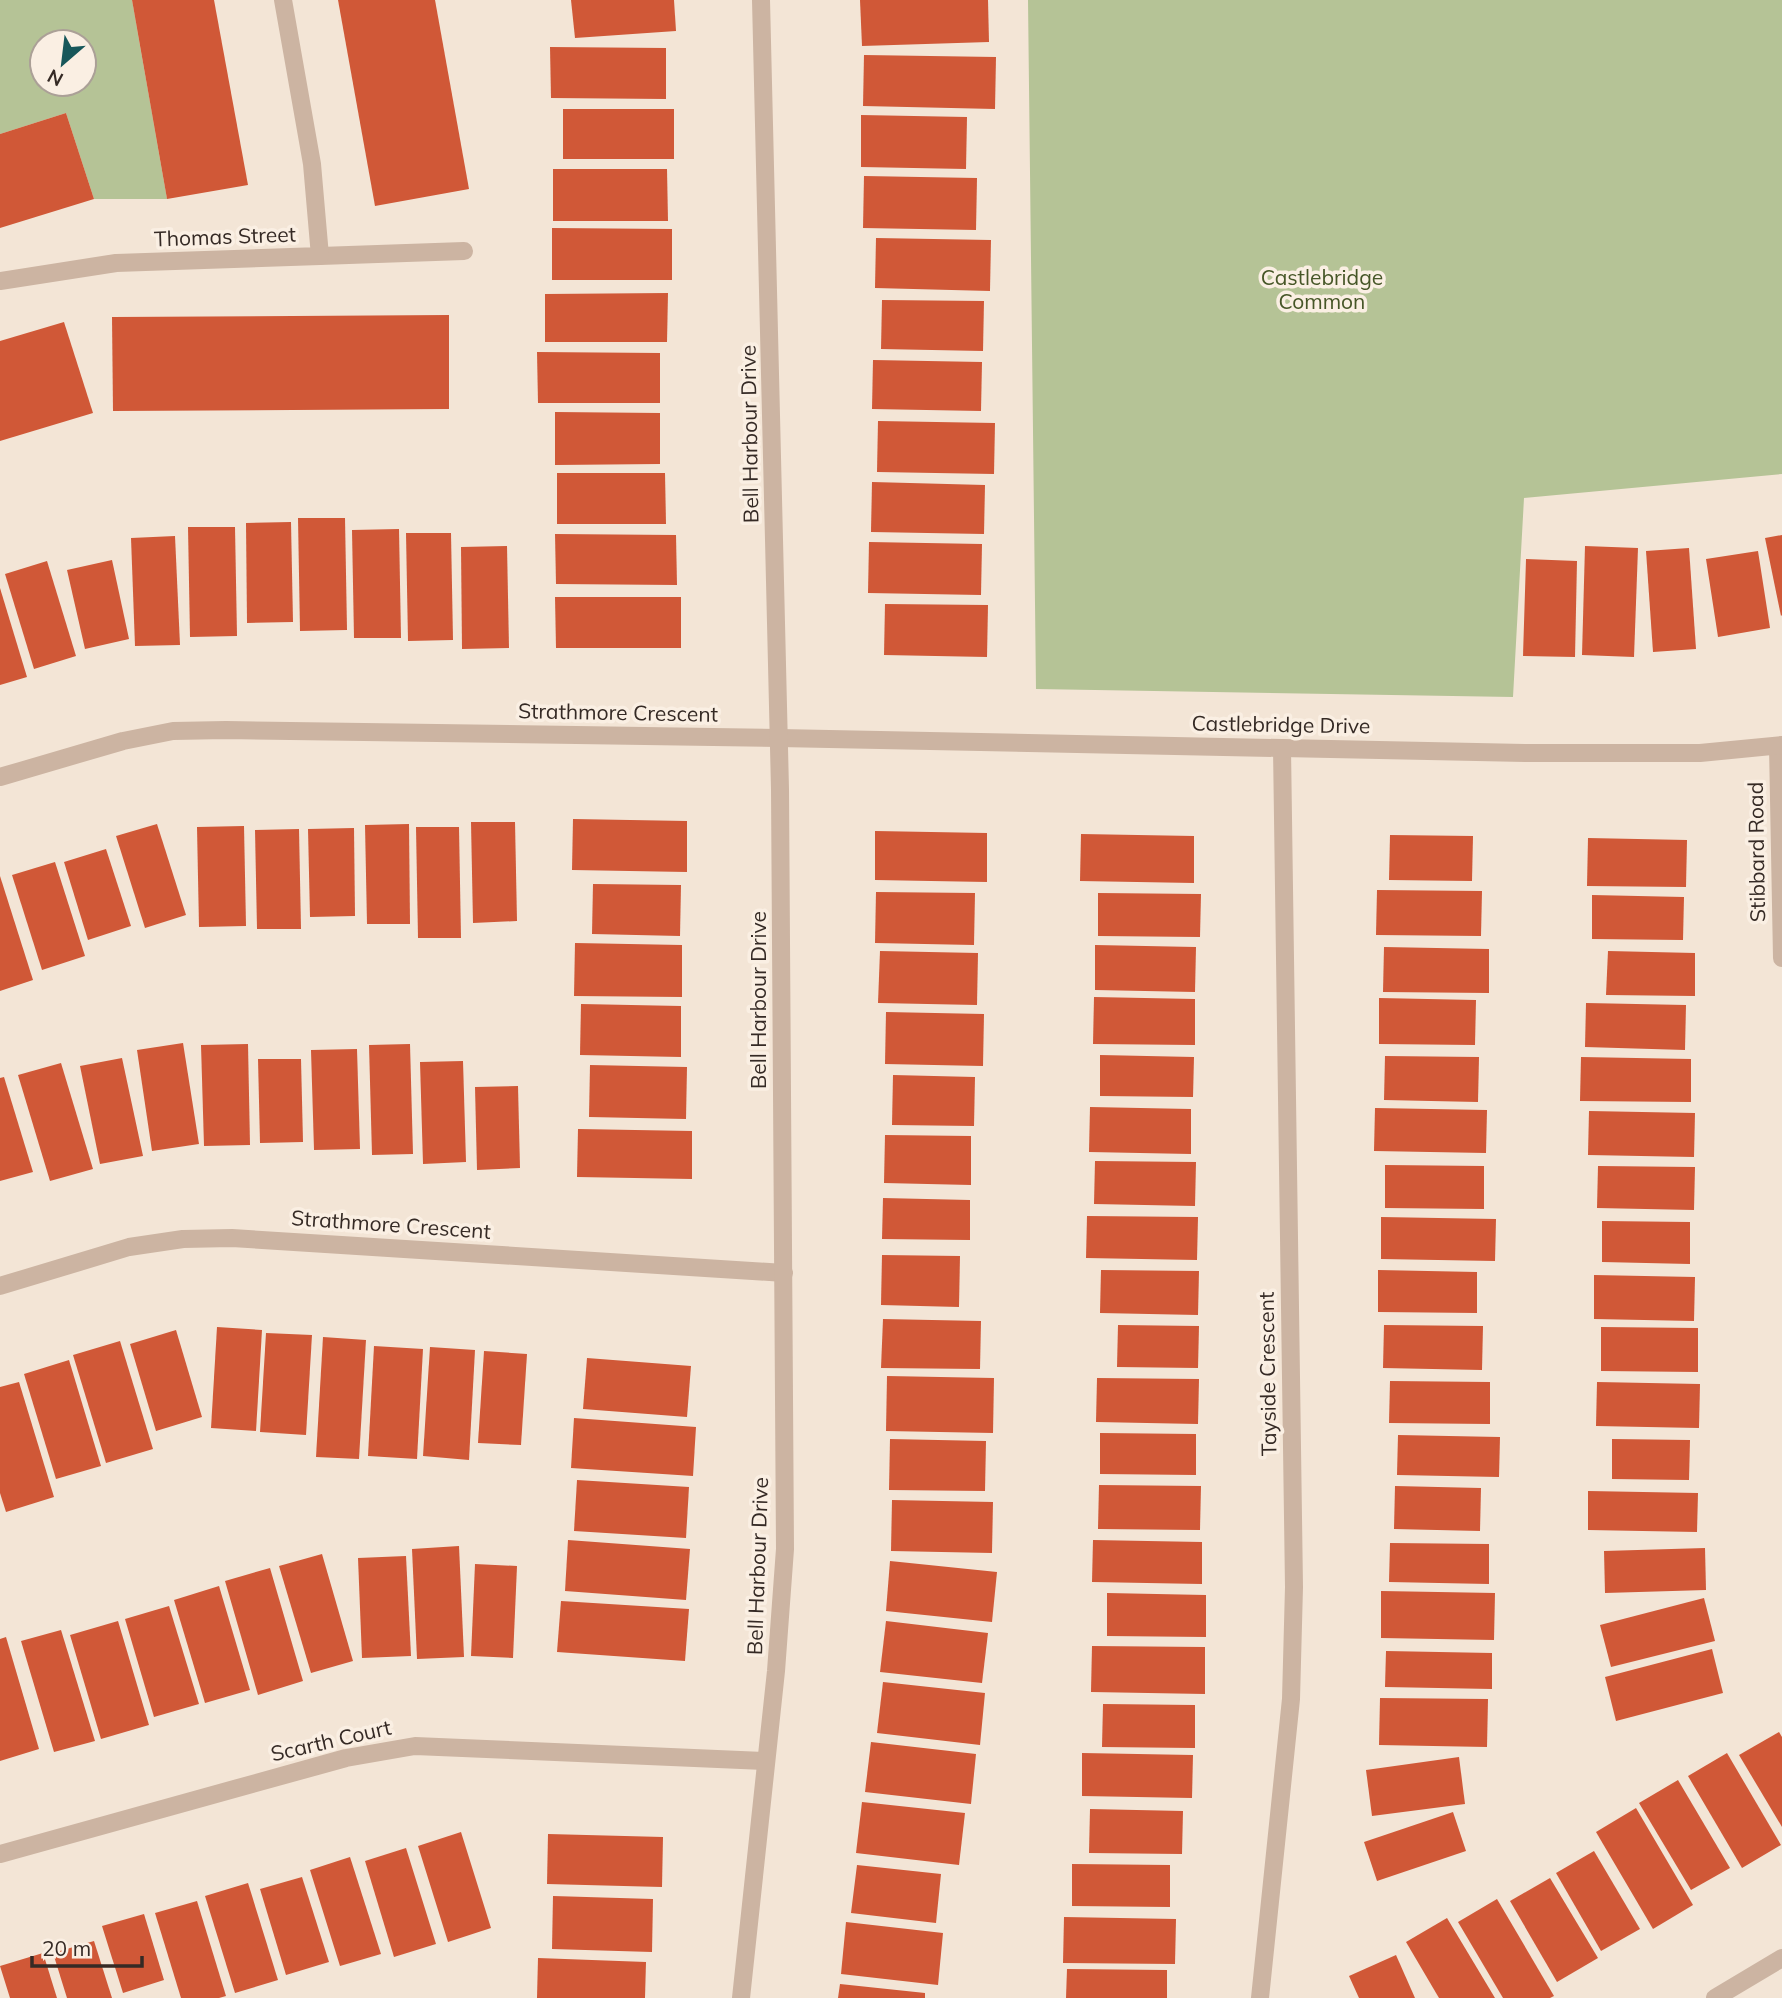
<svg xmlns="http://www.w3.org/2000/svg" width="1782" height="1998" font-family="Mulish,sans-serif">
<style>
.green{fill:#b5c396;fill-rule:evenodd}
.building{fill:#d05837}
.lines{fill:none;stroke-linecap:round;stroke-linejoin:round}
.service{stroke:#ccb4a2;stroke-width:18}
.minor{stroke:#ccb4a2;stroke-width:18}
.tertiary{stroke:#ccb4a2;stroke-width:18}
.labels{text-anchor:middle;stroke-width:7;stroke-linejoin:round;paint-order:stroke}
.street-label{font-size:21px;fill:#352a25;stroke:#faefe3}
.park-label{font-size:21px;fill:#465627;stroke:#faefe3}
</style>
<rect width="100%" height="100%" fill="#f3e5d6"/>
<g class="green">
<path d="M 0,0 L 132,0 L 167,199 L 94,199 L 66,113 L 0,134 ZM 42,42 L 84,42 L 84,84 L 42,84 Z"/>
<polygon points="1028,0 1782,0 1782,474 1524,498 1513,697 1036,689"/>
</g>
<g class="building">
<polygon points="132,0 214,0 248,185 167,199"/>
<polygon points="338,0 435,0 469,189 375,206"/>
<polygon points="571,0 674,0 676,31 575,38"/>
<polygon points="860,0 988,0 989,42 862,46"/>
<polygon points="550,47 666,48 666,99 551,98"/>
<polygon points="864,55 996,57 995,109 863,106"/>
<rect x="563" y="109" width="111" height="50"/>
<polygon points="66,113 94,199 0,228 0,134"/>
<polygon points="861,115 967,117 966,169 861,167"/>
<polygon points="553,169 667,169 668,221 553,221"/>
<polygon points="864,176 977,178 976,230 863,228"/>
<polygon points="552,228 672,229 672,280 552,280"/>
<polygon points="876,238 991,240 990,291 875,288"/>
<polygon points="668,293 667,342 545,342 545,294"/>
<polygon points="882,300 984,301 983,351 881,349"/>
<polygon points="449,315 449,409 113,411 112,317"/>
<polygon points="64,322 93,413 0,441 0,341"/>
<polygon points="537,352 660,353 660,403 538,403"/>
<polygon points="873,360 982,362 981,411 872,409"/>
<polygon points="555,412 660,413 660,464 555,465"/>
<polygon points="878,421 995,423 994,474 877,472"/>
<polygon points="557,473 665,473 666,524 557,524"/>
<polygon points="872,482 985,485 984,534 871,532"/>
<polygon points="298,518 345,518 347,630 300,631"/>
<polygon points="291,522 293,622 247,623 246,523"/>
<polygon points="188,527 235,527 237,636 190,637"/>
<polygon points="399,529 401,638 354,638 352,530"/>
<polygon points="406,533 451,533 453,640 408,641"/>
<polygon points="555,534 676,535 677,585 556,584"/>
<polygon points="1782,535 1782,615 1781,616 1765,538"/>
<polygon points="175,536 180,645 135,646 131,538"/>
<polygon points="869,542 982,544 981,595 868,593"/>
<polygon points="507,546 509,648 462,649 461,547"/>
<polygon points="1585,546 1638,548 1634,657 1582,655"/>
<polygon points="1689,548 1696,649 1653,652 1646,551"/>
<polygon points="1758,551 1770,628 1718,637 1706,559"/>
<polygon points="1526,559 1577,561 1575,657 1523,656"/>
<polygon points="112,560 129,639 85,649 67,570"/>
<polygon points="47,561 76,656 34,669 5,574"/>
<polygon points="0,588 27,677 0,685"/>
<polygon points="555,597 681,597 681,648 556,648"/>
<polygon points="885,604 988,605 987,657 884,655"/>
<polygon points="573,819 687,821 687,872 572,870"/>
<polygon points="471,822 515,822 517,921 473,923"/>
<polygon points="157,824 186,915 145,928 116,836"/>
<polygon points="409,824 410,924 367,924 365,825"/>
<polygon points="244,826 246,926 199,927 197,827"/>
<polygon points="416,827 459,827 461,938 418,938"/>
<polygon points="354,828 355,916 310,917 308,829"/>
<polygon points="299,829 301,929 257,929 255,830"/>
<polygon points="875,831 987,833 987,882 875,880"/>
<polygon points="1081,834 1194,836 1194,883 1080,881"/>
<polygon points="1390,835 1473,836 1472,881 1389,880"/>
<polygon points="1588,838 1687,840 1686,887 1587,886"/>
<polygon points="106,849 131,926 88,940 64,862"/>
<polygon points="55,862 85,956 42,970 12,875"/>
<polygon points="0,876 33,980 0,991"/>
<polygon points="593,884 681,885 680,936 592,934"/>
<polygon points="1377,890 1482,891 1481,936 1376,935"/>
<polygon points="876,892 975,893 974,945 875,943"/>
<polygon points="1098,893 1201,894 1200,937 1098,936"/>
<polygon points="1592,895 1684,897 1683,940 1592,939"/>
<polygon points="575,943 682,945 682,997 574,996"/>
<polygon points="1095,945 1196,947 1195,992 1095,990"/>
<polygon points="1384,947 1489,949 1489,993 1383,992"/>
<polygon points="880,951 978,953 977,1005 878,1003"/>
<polygon points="1608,951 1695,953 1695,996 1606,995"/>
<polygon points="1094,997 1195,999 1195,1045 1093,1044"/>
<polygon points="1379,998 1476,1000 1475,1045 1379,1044"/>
<polygon points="1586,1003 1686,1005 1685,1050 1585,1047"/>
<polygon points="581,1004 681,1006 681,1057 580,1055"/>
<polygon points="886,1012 984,1014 983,1066 885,1064"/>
<polygon points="183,1043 199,1144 152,1151 137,1050"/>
<polygon points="248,1044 250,1145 204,1146 201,1045"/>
<polygon points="410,1044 413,1154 372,1155 369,1045"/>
<polygon points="357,1049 360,1149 314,1150 311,1050"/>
<polygon points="1100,1055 1194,1057 1193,1097 1100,1096"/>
<polygon points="1385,1056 1479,1057 1478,1102 1384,1100"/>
<polygon points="1581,1057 1691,1059 1691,1102 1580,1101"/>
<polygon points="122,1058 143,1156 100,1164 80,1066"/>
<polygon points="258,1059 301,1059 303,1142 260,1143"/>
<polygon points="463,1061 466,1162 423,1164 420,1062"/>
<polygon points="61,1063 93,1169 50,1181 18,1075"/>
<polygon points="590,1065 687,1067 686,1119 589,1117"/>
<polygon points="893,1075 975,1077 974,1126 892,1125"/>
<polygon points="4,1077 33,1172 0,1181 0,1078"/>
<polygon points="518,1086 520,1168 477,1170 475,1087"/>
<polygon points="1090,1107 1191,1109 1191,1154 1089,1152"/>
<polygon points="1375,1108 1487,1110 1486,1153 1374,1151"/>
<polygon points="1589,1111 1695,1113 1694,1157 1588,1155"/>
<polygon points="578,1129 692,1131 692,1179 577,1177"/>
<polygon points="885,1135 971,1136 971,1185 884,1183"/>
<polygon points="1095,1161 1196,1162 1195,1206 1094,1204"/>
<polygon points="1385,1165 1484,1166 1484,1209 1385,1208"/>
<polygon points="1598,1166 1695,1167 1694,1210 1597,1208"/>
<polygon points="883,1198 970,1200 970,1240 882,1239"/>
<polygon points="1087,1216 1198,1217 1197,1260 1086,1258"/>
<polygon points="1381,1217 1496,1219 1495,1261 1381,1259"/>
<polygon points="1602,1221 1690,1222 1690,1264 1602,1262"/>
<polygon points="882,1255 960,1256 959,1307 881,1305"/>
<polygon points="1101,1270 1199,1271 1198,1315 1100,1313"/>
<polygon points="1378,1270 1477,1272 1477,1313 1378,1312"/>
<polygon points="1594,1275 1695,1277 1694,1321 1594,1319"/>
<polygon points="883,1319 981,1321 980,1369 881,1368"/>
<polygon points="1118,1325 1199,1326 1198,1368 1117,1367"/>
<polygon points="1384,1325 1483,1326 1482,1370 1383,1368"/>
<polygon points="217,1327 262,1330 256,1431 211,1428"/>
<polygon points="1601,1327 1698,1328 1698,1372 1601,1371"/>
<polygon points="176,1330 202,1417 156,1431 130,1344"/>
<polygon points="266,1333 312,1335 306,1435 260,1432"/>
<polygon points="323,1337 366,1340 359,1459 316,1457"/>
<polygon points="120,1341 153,1449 106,1463 73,1355"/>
<polygon points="374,1346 423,1349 417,1459 368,1456"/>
<polygon points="430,1347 475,1350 469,1460 423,1456"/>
<polygon points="484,1351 527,1354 521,1445 478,1443"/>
<polygon points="587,1358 691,1366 687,1417 583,1409"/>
<polygon points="69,1360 101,1466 56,1479 24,1374"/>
<polygon points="887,1376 994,1378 993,1433 886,1431"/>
<polygon points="1097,1378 1199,1379 1198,1424 1096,1422"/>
<polygon points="1390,1381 1490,1382 1490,1424 1389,1423"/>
<polygon points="19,1382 54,1497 6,1512 0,1493 0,1387"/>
<polygon points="1597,1382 1700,1384 1699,1428 1596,1426"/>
<polygon points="574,1418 696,1427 693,1476 571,1468"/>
<polygon points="1100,1433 1196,1434 1196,1475 1100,1474"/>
<polygon points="1398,1435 1500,1437 1499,1477 1397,1475"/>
<polygon points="890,1439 986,1441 985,1491 889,1490"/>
<polygon points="1612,1439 1690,1440 1689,1480 1612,1479"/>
<polygon points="577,1480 689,1487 686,1538 574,1531"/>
<polygon points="1099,1485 1201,1486 1200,1530 1098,1529"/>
<polygon points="1395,1486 1481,1488 1480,1531 1394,1529"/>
<polygon points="1588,1491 1698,1493 1697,1532 1588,1530"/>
<polygon points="892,1500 993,1502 992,1553 891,1551"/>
<polygon points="568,1540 690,1549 686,1600 565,1591"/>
<polygon points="1093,1540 1202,1542 1202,1584 1092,1582"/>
<polygon points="1390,1543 1489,1544 1489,1584 1389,1582"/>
<polygon points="459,1546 464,1657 417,1659 412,1549"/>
<polygon points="1705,1548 1706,1590 1605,1593 1604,1551"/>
<polygon points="322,1554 353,1661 311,1673 279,1566"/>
<polygon points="406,1556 411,1656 362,1658 358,1558"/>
<polygon points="890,1561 997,1572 992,1622 886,1611"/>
<polygon points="475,1564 517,1566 513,1658 471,1656"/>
<polygon points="270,1568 303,1681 258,1695 225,1581"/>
<polygon points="219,1586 250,1690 205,1703 174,1600"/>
<polygon points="1381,1591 1495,1593 1494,1640 1381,1638"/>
<polygon points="1107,1593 1206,1595 1206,1637 1107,1636"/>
<polygon points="1704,1598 1715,1641 1611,1667 1600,1625"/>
<polygon points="561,1601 689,1609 685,1661 557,1652"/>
<polygon points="169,1606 199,1704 154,1717 125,1619"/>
<polygon points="118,1621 149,1725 101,1739 70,1635"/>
<polygon points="886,1621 988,1633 982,1683 880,1672"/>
<polygon points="61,1630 95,1741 54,1752 21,1641"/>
<polygon points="6,1637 39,1749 0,1761 0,1639"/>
<polygon points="1092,1646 1205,1647 1205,1694 1091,1692"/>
<polygon points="1712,1649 1723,1693 1616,1721 1605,1677"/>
<polygon points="1386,1651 1492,1653 1492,1689 1385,1687"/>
<polygon points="883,1682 985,1693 980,1745 877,1733"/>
<polygon points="1380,1698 1488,1699 1487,1747 1379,1745"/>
<polygon points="1103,1704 1195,1705 1195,1748 1102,1747"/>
<polygon points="1779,1732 1782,1737 1782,1827 1739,1755"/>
<polygon points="871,1742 976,1754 971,1804 865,1792"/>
<polygon points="1082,1753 1193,1755 1192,1798 1082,1796"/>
<polygon points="1727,1753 1781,1845 1742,1868 1688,1776"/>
<polygon points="1459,1757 1465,1804 1372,1816 1366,1770"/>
<polygon points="1678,1780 1730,1868 1691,1890 1639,1803"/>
<polygon points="862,1802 965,1813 959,1865 856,1853"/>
<polygon points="1636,1808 1693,1905 1653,1929 1596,1832"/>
<polygon points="1090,1809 1183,1811 1182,1854 1089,1853"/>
<polygon points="1453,1812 1466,1851 1377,1881 1364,1842"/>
<polygon points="461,1832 491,1928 448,1942 418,1846"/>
<polygon points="548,1834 663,1837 662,1887 547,1884"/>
<polygon points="406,1848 436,1944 394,1957 365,1861"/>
<polygon points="1594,1851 1640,1929 1601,1951 1556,1873"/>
<polygon points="350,1857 381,1954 340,1966 310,1870"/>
<polygon points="1072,1864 1170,1865 1170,1907 1072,1906"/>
<polygon points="857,1865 941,1874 936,1923 851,1913"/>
<polygon points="302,1877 329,1962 286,1975 260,1889"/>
<polygon points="1550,1878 1598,1958 1557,1982 1510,1901"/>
<polygon points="248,1883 278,1980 235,1993 205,1896"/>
<polygon points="553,1896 653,1899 652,1952 552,1949"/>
<polygon points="1497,1899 1554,1996 1550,1998 1503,1998 1458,1922"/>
<polygon points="197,1901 226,1996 219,1998 181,1998 155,1913"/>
<polygon points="144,1914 164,1980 123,1993 102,1926"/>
<polygon points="1064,1917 1176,1919 1175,1964 1063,1963"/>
<polygon points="1447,1918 1495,1998 1439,1998 1406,1942"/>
<polygon points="846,1922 943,1933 938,1985 841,1974"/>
<polygon points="94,1941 112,1998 67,1998 53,1953"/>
<polygon points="43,1953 57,1998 10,1998 0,1966"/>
<polygon points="1396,1955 1415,1998 1359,1998 1349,1976"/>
<polygon points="538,1958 646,1962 645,1998 537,1998"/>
<polygon points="1067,1969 1167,1970 1167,1998 1066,1998"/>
<polygon points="840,1984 925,1993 925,1998 838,1998"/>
</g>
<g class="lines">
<g class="service">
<polyline points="320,256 464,251"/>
<polyline points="0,281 116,263 320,256 312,164 283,0"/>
</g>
<g class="minor">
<polyline points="1778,746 1782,958"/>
<polyline points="0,777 123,741 173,731 226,730 779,738"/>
<polyline points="0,1286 129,1247 183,1239 232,1238 784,1273"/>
<polyline points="0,1854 346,1758 415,1746 766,1761"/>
<polyline points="1260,1998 1291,1699 1294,1587 1282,748"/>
<polyline points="1715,1998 1782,1958"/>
</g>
<g class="tertiary">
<polyline points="779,738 1525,753 1700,753 1782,745"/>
<polyline points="741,1998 776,1671 785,1549 780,789 761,0"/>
</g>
</g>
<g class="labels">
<g class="street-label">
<text transform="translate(225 237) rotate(-2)" y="7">Thomas Street</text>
<text transform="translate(750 434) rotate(-91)" y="7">Bell Harbour Drive</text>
<text transform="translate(618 713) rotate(1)" y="7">Strathmore Crescent</text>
<text transform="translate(1281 725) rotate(1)" y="7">Castlebridge Drive</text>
<text transform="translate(1757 852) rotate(-91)" y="7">Stibbard Road</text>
<text transform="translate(759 1000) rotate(-90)" y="7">Bell Harbour Drive</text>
<text transform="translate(391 1225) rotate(4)" y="7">Strathmore Crescent</text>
<text transform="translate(1268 1374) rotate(-91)" y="7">Tayside Crescent</text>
<text transform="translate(758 1566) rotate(-88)" y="7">Bell Harbour Drive</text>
<text transform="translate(331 1741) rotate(-13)" y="7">Scarth Court</text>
</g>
<g class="park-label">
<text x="1322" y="285">Castlebridge<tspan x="1322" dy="24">Common</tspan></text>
</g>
</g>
<g transform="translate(63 63) rotate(208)"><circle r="33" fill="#faefe3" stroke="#aba097" stroke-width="2"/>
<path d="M0-5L12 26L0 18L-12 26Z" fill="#17575a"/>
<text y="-10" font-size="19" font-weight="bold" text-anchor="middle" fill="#352a25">N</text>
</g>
<path d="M32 1956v10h110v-10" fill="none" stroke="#352a25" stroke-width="3.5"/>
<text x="42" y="1956" font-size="21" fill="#352a25" stroke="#faefe3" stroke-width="5" paint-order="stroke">20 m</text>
</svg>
